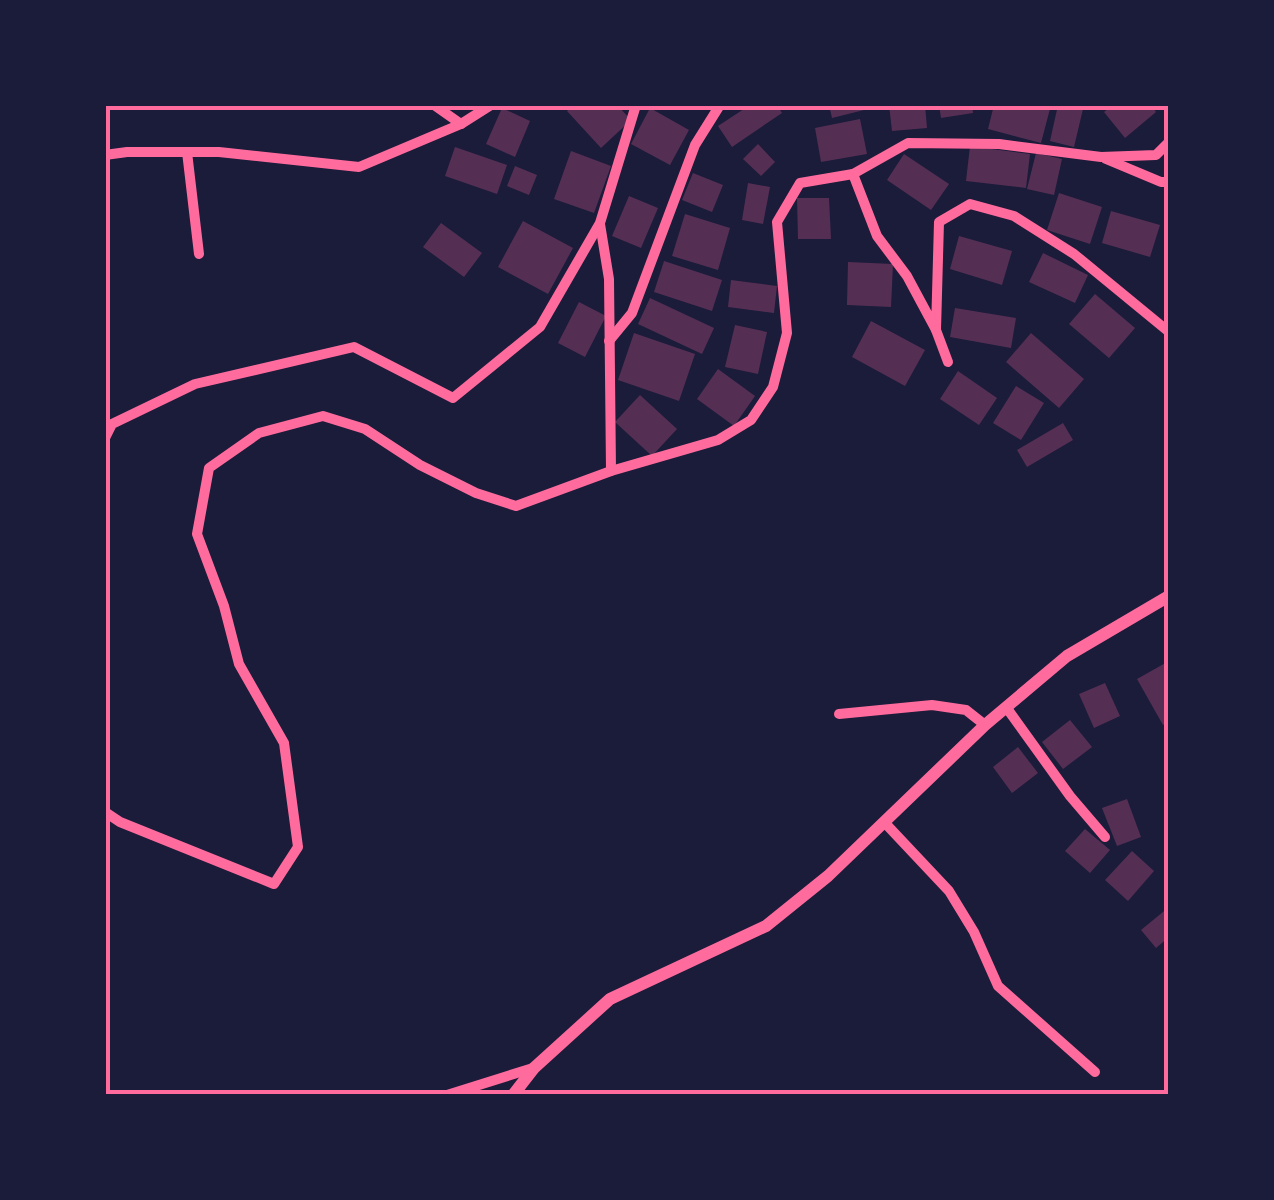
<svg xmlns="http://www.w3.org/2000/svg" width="1274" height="1200" font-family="Signika,sans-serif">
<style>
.building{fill:#542f53}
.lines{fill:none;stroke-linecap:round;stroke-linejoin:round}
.minor{stroke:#ff6b9d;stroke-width:10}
.tertiary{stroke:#ff6b9d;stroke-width:12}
.neatline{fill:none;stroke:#ff6b9d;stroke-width:4}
</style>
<rect width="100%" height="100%" fill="#1b1b3a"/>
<g class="building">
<polygon points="574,105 617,105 631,120 601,148 567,111"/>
<polygon points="750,105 777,105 782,113 732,147 718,126"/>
<polygon points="829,105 880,105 880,106 832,118"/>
<polygon points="889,105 925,105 927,128 892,131"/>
<polygon points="939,105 972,105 973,113 941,118"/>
<polygon points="994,105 1051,105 1041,143 988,129"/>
<polygon points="1058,105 1083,109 1074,147 1050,141"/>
<polygon points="1113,105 1151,105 1156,112 1125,138 1104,112"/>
<polygon points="502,108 530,121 515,157 486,144"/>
<polygon points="650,108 689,130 670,165 631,144"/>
<polygon points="860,119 867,154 821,162 815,128"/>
<polygon points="758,144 775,162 761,176 743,159"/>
<polygon points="970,146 1030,154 1026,188 966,181"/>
<polygon points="455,147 507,165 497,194 445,176"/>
<polygon points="571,151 611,166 594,213 554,199"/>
<polygon points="1036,153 1062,159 1054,195 1027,189"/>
<polygon points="904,154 949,184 931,210 887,180"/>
<polygon points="515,166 537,175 529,195 507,186"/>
<polygon points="693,173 723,185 712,212 682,200"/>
<polygon points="748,183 770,187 763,224 742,220"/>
<polygon points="1059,193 1102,207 1090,244 1047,230"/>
<polygon points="629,196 658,208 641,248 612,236"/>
<polygon points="797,198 829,198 831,239 798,239"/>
<polygon points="1111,211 1160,225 1150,257 1102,243"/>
<polygon points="685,214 730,228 718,270 672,256"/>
<polygon points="523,221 573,248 548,294 498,267"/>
<polygon points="441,223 482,253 464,277 423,247"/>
<polygon points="959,236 1012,251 1002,285 950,269"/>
<polygon points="1043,253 1088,275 1075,303 1029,282"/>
<polygon points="664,261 722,280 712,311 654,292"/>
<polygon points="848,262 893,264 891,307 847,305"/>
<polygon points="731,280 777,286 774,313 728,307"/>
<polygon points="1095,294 1135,328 1109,358 1069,324"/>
<polygon points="650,298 714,328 702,354 638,324"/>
<polygon points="579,302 606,316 585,357 558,343"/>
<polygon points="955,308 1016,318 1011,348 950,337"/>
<polygon points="871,321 925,350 905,386 852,357"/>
<polygon points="735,325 767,332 758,374 725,367"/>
<polygon points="634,333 695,354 679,401 618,380"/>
<polygon points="1031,333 1084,379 1059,408 1006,362"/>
<polygon points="718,369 755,396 734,426 697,399"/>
<polygon points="958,371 997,398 979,425 940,399"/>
<polygon points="1016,386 1044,403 1021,440 993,423"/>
<polygon points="640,395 677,429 652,456 615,422"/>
<polygon points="1063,423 1073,440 1027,467 1017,450"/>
<polygon points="1169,661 1169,721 1163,725 1137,679"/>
<polygon points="1105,683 1120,716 1094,728 1079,694"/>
<polygon points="1070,720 1092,747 1063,769 1042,742"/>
<polygon points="1018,747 1038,773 1012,793 993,767"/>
<polygon points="1127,799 1141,837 1117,846 1102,808"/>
<polygon points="1085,829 1110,850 1090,873 1065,851"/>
<polygon points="1132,851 1154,871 1128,901 1105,880"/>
<polygon points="1169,907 1169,937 1156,948 1141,930"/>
</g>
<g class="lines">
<g class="minor">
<polyline points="434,105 461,124"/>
<polyline points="187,152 199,254"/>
<polyline points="105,155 127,152 219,152 359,167 461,124 491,105"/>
<polyline points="1106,159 1161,182 1169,182"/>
<polyline points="853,174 877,236 907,276 936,330 939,222 970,204 1014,216 1074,254 1169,332"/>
<polyline points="600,224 609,279 611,471"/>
<polyline points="936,330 948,362"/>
<polyline points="609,341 632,313 695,145 720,105"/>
<polyline points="105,438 112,424 195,384 354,347 453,398 540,327 600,223 636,105"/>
<polyline points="1006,707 1070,796 1105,837"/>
<polyline points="839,714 932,705 966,710 985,725"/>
<polyline points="105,812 120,822 274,884 298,847 284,743 239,664 224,606 197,534 209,468 259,433 323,416 365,429 420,465 476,493 516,506 611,471 718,440 751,420 773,387 787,333 777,222 800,183 853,174 908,143 999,144 1101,157 1156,155 1169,142"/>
<polyline points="885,823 949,891 974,932 998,986 1095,1072"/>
<polyline points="447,1095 533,1068"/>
</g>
<polyline class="tertiary" points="513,1095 534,1068 610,999 766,926 828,876 985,725 1067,656 1169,596"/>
</g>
<rect width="1274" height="1200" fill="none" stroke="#1b1b3a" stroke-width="215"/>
<rect x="108" y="108" width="1058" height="984" class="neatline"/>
</svg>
